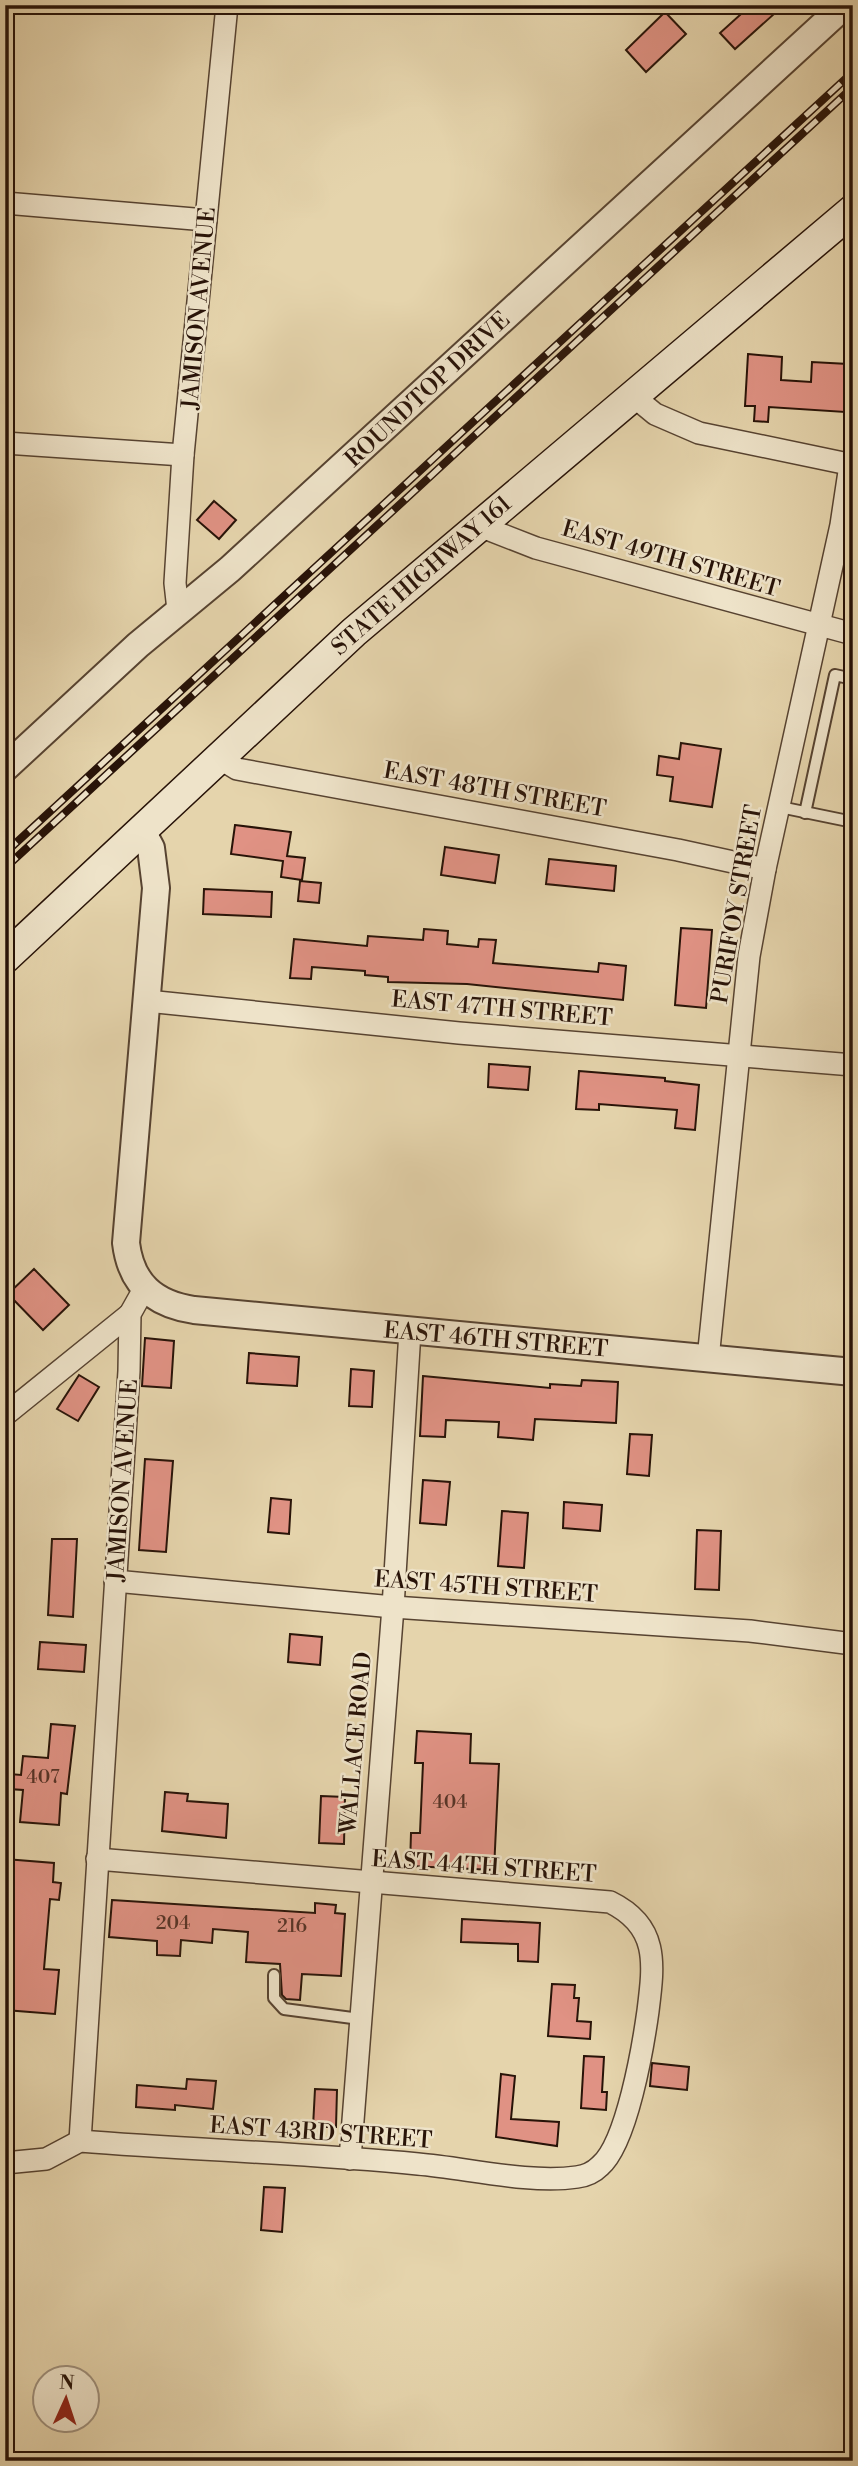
<svg xmlns="http://www.w3.org/2000/svg" width="858" height="2466" font-family="'Libre Bodoni',serif">
<style>
.building{fill:#e09284;stroke:#281308;stroke-width:2}
.lines{fill:none;stroke-linecap:round;stroke-linejoin:round}
.service-casing{stroke:#574331;stroke-width:14}
.minor-casing{stroke:#574331;stroke-width:24}
.tertiary-casing{stroke:#574331;stroke-width:30}
.secondary-casing{stroke:#281308;stroke-width:33}
.service{stroke:#eee3c9;stroke-width:10}
.minor{stroke:#eee3c9;stroke-width:21}
.tertiary{stroke:#eee3c9;stroke-width:26}
.secondary{stroke:#eee3c9;stroke-width:30}
.rail-casing{stroke:#281308;stroke-width:8}
.rail{stroke:#eee3c9;stroke-width:5;stroke-dasharray:16;stroke-linecap:butt}
.labels{text-anchor:middle;stroke-width:5;stroke-linejoin:round;paint-order:stroke}
.number-label{font-size:19px;fill:#563327}
.street-label{font-size:23px;fill:#281308;stroke:#eee3c9}
</style>
<rect width="100%" height="100%" fill="#e5d4ac"/>
<filter id="stains"><feTurbulence type="fractalNoise" baseFrequency=".00286" numOctaves="4"/><feColorMatrix values="0 0 0 0 .2 0 0 0 0 .09 0 0 0 0 .02 0 0 0 .5 -.17"/></filter>
<radialGradient id="worn" r=".72"><stop offset=".6" stop-color="#630" stop-opacity="0"/><stop offset="1" stop-color="#630" stop-opacity=".3"/></radialGradient>
<g class="building">
<polygon points="751,5 784,5 735,49 720,33"/>
<polygon points="665,12 686,34 646,72 626,50"/>
<polygon points="748,354 782,357 781,380 811,382 812,362 848,364 845,412 769,407 768,422 754,421 755,406 745,406"/>
<polygon points="214,501 236,520 219,539 197,520"/>
<polygon points="681,743 721,749 712,807 670,801 673,777 657,775 659,756 679,759"/>
<polygon points="235,825 291,832 287,856 305,858 302,880 281,877 283,861 231,854"/>
<polygon points="445,847 499,855 495,883 441,875"/>
<polygon points="549,859 616,866 614,891 546,884"/>
<polygon points="300,881 321,883 319,903 298,901"/>
<polygon points="204,889 272,892 271,917 203,914"/>
<polygon points="681,928 712,930 706,1008 675,1005"/>
<polygon points="424,929 448,931 447,944 478,947 479,939 496,940 493,963 598,972 599,963 626,966 623,1000 467,984 388,982 388,977 365,975 365,971 312,967 311,979 290,978 294,939 367,946 368,936 423,940"/>
<polygon points="489,1064 530,1067 528,1090 488,1087"/>
<polygon points="579,1071 665,1078 665,1081 699,1085 695,1130 675,1128 677,1110 599,1104 599,1110 576,1109"/>
<polygon points="34,1269 69,1305 43,1330 8,1294"/>
<polygon points="145,1338 174,1341 171,1388 142,1386"/>
<polygon points="249,1353 299,1357 297,1386 247,1383"/>
<polygon points="351,1369 374,1371 372,1407 349,1406"/>
<polygon points="79,1375 99,1387 78,1421 57,1409"/>
<polygon points="423,1376 550,1388 550,1384 581,1386 582,1380 618,1382 616,1423 535,1419 533,1440 498,1437 499,1422 446,1420 445,1437 420,1436"/>
<polygon points="630,1434 652,1435 649,1476 627,1474"/>
<polygon points="145,1459 173,1461 166,1552 139,1550"/>
<polygon points="423,1480 450,1482 446,1525 420,1523"/>
<polygon points="271,1498 291,1500 289,1534 268,1532"/>
<polygon points="564,1502 602,1505 600,1531 563,1528"/>
<polygon points="502,1511 528,1513 524,1568 498,1566"/>
<polygon points="697,1530 721,1531 719,1590 695,1589"/>
<polygon points="52,1539 77,1539 73,1617 48,1615"/>
<polygon points="290,1634 322,1637 320,1665 288,1662"/>
<polygon points="40,1642 86,1645 84,1672 38,1669"/>
<polygon points="51,1724 75,1726 67,1794 61,1793 59,1825 20,1822 23,1790 9,1789 10,1774 21,1775 23,1756 48,1758"/>
<polygon points="417,1731 471,1734 470,1763 499,1764 494,1870 410,1866 411,1833 420,1833 423,1763 415,1763"/>
<polygon points="165,1792 188,1794 187,1801 228,1804 226,1838 162,1831"/>
<polygon points="321,1796 345,1797 344,1844 319,1843"/>
<polygon points="5,1859 54,1863 53,1882 61,1883 59,1900 50,1899 44,1969 59,1970 55,2014 5,2010"/>
<polygon points="112,1900 315,1913 315,1903 336,1905 335,1913 345,1914 341,1976 302,1974 300,2000 286,1999 282,1995 280,1964 246,1962 248,1932 213,1929 212,1943 181,1940 180,1956 157,1955 157,1941 109,1937"/>
<polygon points="462,1919 540,1923 538,1962 518,1961 518,1944 461,1942"/>
<polygon points="552,1984 575,1985 574,1998 579,1998 577,2021 591,2022 590,2039 548,2036"/>
<polygon points="584,2056 604,2057 602,2092 607,2092 606,2110 581,2108"/>
<polygon points="652,2063 689,2067 687,2090 650,2086"/>
<polygon points="501,2074 515,2076 511,2119 559,2122 557,2146 496,2137"/>
<polygon points="187,2079 216,2081 213,2109 175,2105 175,2110 136,2107 137,2085 186,2089"/>
<polygon points="315,2089 337,2090 336,2127 313,2127"/>
<polygon points="264,2187 285,2188 282,2232 261,2230"/>
</g>
<g class="lines">
<g class="service-casing">
<g id="service">
<polyline points="780,807 853,822"/>
<polyline points="805,813 835,675 853,679"/>
<polyline points="274,1975 274,1998 284,2009 360,2019"/>
</g>
</g>
<g class="minor-casing">
<g id="minor">
<polyline points="5,203 206,220"/>
<polyline points="632,395 655,414 699,433 853,465"/>
<polyline points="5,443 183,455"/>
<polyline points="477,525 536,548 853,634"/>
<polyline points="178,610 175,583 183,455 227,5"/>
<polyline points="219,758 237,769 678,850 765,869"/>
<polyline points="147,1001 459,1033 853,1065"/>
<polyline points="708,1359 749,956 765,869 841,525 850,465"/>
<polyline points="5,1415 130,1314"/>
<polyline points="115,1581 393,1607 750,1631 853,1644"/>
<polyline points="80,2141 129,1371 130,1314 144,1289"/>
<polyline points="350,2159 393,1607 410,1331"/>
<path d="M 5,2163 L 46,2159 L 80,2141 C 192,2150 306,2153 418,2164 C 466,2168 529,2184 577,2177 C 585,2176 594,2172 600,2166 C 627,2143 643,2047 648,2011 C 654,1963 659,1926 610,1902 L 97,1859"/>
</g>
</g>
<g class="tertiary-casing">
<g id="tertiary">
<polyline points="5,768 138,645 230,569 845,5"/>
<path d="M 142,831 L 151,848 L 156,888 L 126,1243 C 131,1284 154,1304 194,1310 L 853,1372"/>
</g>
</g>
<g class="secondary-casing">
<polyline id="secondary" points="5,958 354,632 853,210"/>
</g>
<use href="#service" class="service"/>
<use href="#minor" class="minor"/>
<use href="#tertiary" class="tertiary"/>
<use href="#secondary" class="secondary"/>
<g class="rail-casing">
<g id="rail">
<polyline points="5,853 853,72"/>
<polyline points="5,868 853,87"/>
</g>
</g>
<use href="#rail" class="rail"/>
</g>
<g class="labels">
<g class="number-label">
<text x="43" y="1783">407</text>
<text x="450" y="1808">404</text>
<text x="173" y="1929">204</text>
<text x="292" y="1932">216</text>
</g>
<g class="street-label">
<text transform="translate(198 308) rotate(-85)" y="8">JAMISON AVENUE</text>
<text transform="translate(427 389) rotate(-43)" y="8">ROUNDTOP DRIVE</text>
<text transform="translate(671 558) rotate(16)" y="8">EAST 49TH STREET</text>
<text transform="translate(421 575) rotate(-41)" y="8">STATE HIGHWAY 161</text>
<text transform="translate(495 789) rotate(10)" y="8">EAST 48TH STREET</text>
<text transform="translate(736 904) rotate(-80)" y="8">PURIFOY STREET</text>
<text transform="translate(502 1008) rotate(5)" y="8">EAST 47TH STREET</text>
<text transform="translate(496 1339) rotate(5)" y="8">EAST 46TH STREET</text>
<text transform="translate(122 1480) rotate(-86)" y="8">JAMISON AVENUE</text>
<text transform="translate(486 1586) rotate(4)" y="8">EAST 45TH STREET</text>
<text transform="translate(355 1743) rotate(-85)" y="8">WALLACE ROAD</text>
<text transform="translate(484 1866) rotate(4)" y="8">EAST 44TH STREET</text>
<text transform="translate(321 2132) rotate(4)" y="8">EAST 43RD STREET</text>
</g>
</g>
<rect width="858" height="2466" fill="none" stroke="#e5d4ac" stroke-width="28"/>
<rect x="7" y="7" width="844" height="2452" fill="none" stroke="#281308" stroke-width="3.5"/>
<rect x="14" y="14" width="830" height="2438" fill="none" stroke="#281308" stroke-width="2"/>
<g transform="translate(66 2399) rotate(3)"><circle r="33" fill="#eee3c9" stroke="#9f907c" stroke-width="2"/>
<path d="M0-5L12 26L0 18L-12 26Z" fill="#8f2418"/>
<text y="-10" font-size="19" font-weight="bold" text-anchor="middle" fill="#281308">N</text>
</g>
<rect width="100%" height="100%" filter="url(#stains)"/>
<rect width="100%" height="100%" fill="url(#worn)"/>
</svg>
